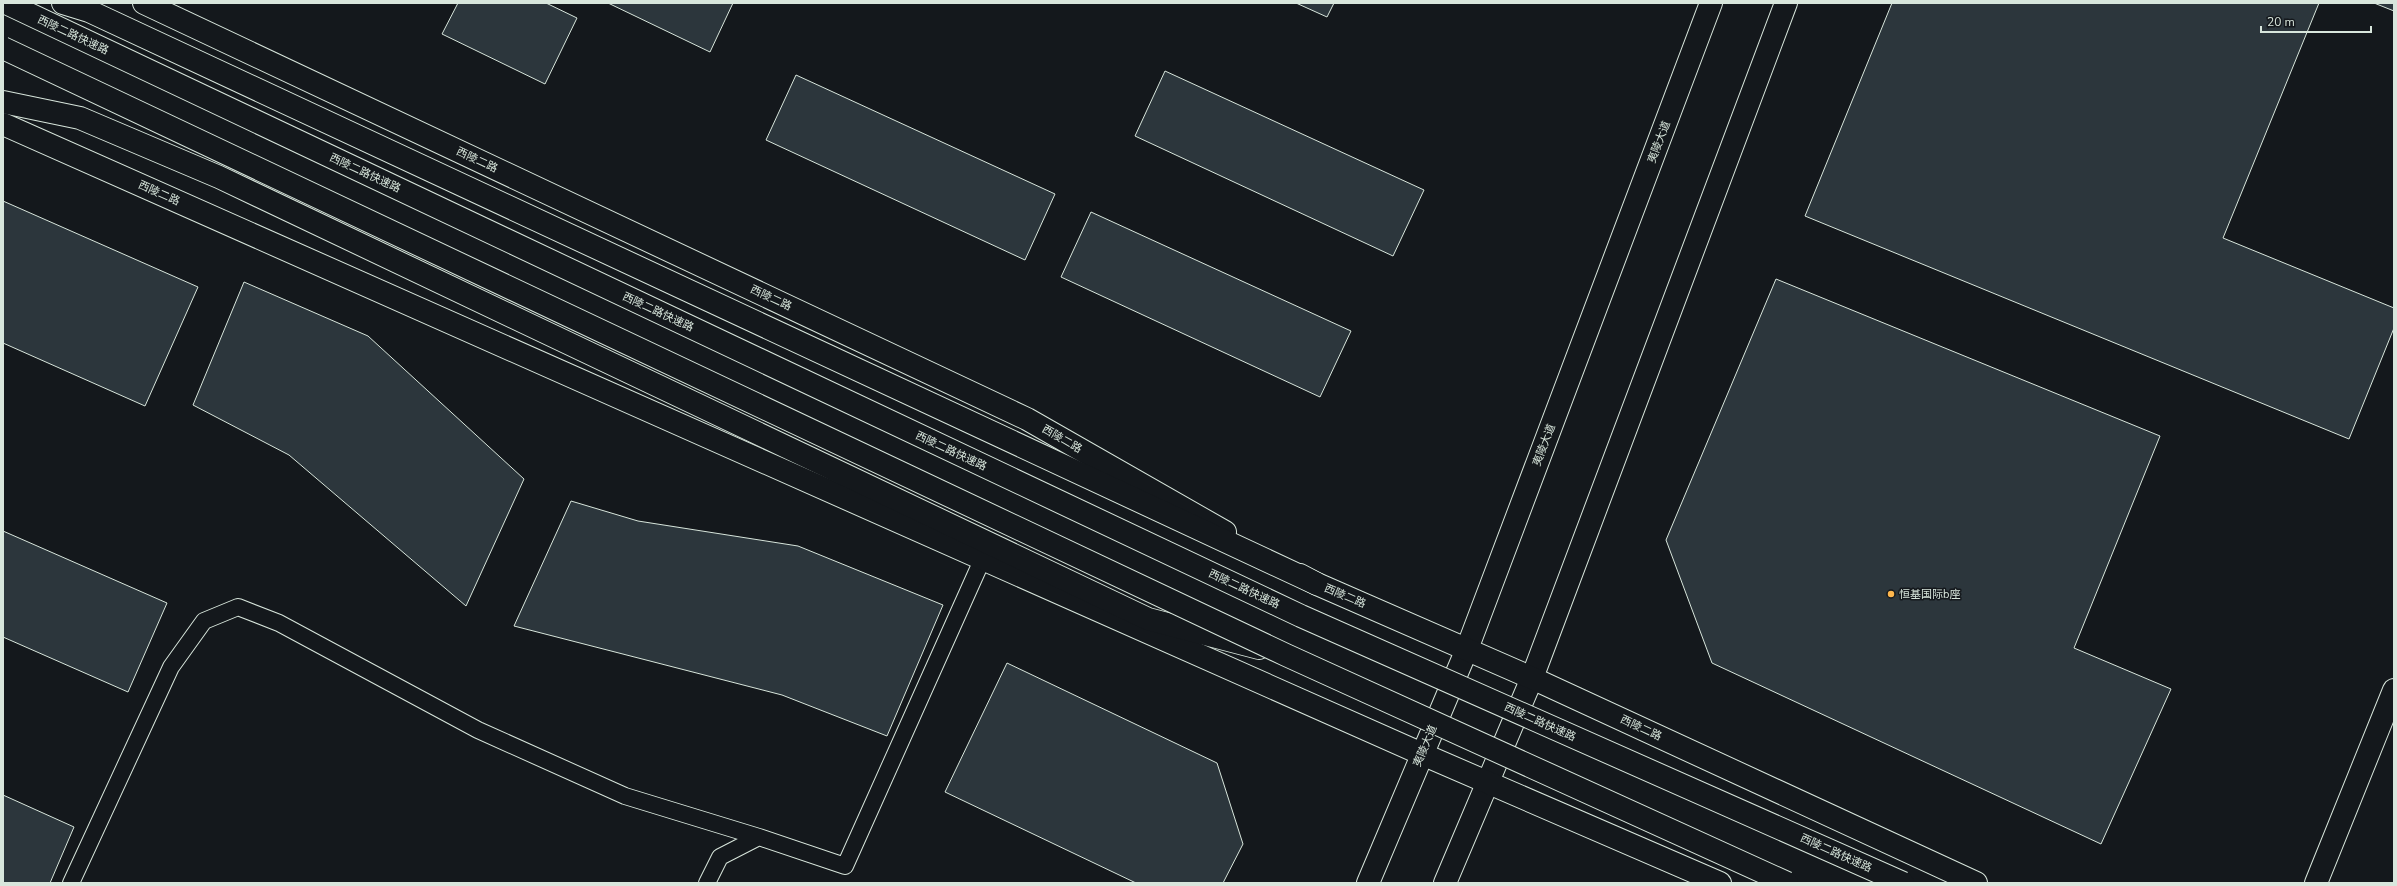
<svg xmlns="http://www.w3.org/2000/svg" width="2397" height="886" viewBox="0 0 2397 886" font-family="'Nunito Sans','Noto Sans SC',sans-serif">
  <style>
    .building { fill: #2c363c; stroke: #d8e6dc }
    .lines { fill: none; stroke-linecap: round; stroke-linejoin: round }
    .lane-casing { stroke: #d8e6dc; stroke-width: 18 }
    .street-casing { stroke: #d8e6dc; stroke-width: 24 }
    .secondary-casing { stroke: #d8e6dc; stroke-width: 24 }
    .primary-casing { stroke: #d8e6dc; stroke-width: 24 }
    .highway-casing { stroke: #d8e6dc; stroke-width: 24 }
    .lane { stroke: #14181c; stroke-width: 16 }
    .street { stroke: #14181c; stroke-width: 22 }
    .secondary { stroke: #14181c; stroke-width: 22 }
    .primary { stroke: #14181c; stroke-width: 22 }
    .highway { stroke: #14181c; stroke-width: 22 }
    .highway-bridge-casing { stroke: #d8e6dc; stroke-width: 24; stroke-linecap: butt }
    .highway-bridge { stroke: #14181c; stroke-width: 22 }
    .poi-dot { fill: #ffb74d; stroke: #14181c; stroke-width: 1.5 }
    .labels { text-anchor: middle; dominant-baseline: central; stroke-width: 3; stroke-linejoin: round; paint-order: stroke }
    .street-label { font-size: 11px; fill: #d8e6dc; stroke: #14181c }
    .poi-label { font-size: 11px; fill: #d8e6dc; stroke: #14181c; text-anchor: start }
  </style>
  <rect width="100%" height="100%" fill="#14181c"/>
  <path class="building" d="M458,3H546L577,18L545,84L442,34Z
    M608,3H733L710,52Z
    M1296,3H1334L1327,17Z
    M1892,3H2319L2223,238L2394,308V328L2349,439L1805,216Z
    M2374,3H2394V11Z
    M1165,71L1424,190L1393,256L1135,136Z
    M796,75L1055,194L1025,260L766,140Z
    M3,201L198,287L145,406L3,343Z
    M1091,212L1351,331L1320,397L1061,277Z
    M1776,279L2160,436L2074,648L2171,689L2101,844L1712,663L1666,540Z
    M244,282L368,336L524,479L466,606L289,455L193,405Z
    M571,501L638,521L798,546L943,605L887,736L782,695L514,626Z
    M3,531L167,603L128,692L3,637Z
    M1007,663L1217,763L1243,844L1223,883H1136L945,792Z
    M3,795L74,827L50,883H3Z"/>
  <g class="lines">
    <g class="lane-casing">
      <path id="lane" d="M71,883L171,667L204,621L238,607L279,623L478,730L625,796L759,837
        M707,883L720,857L759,837L845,866L983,558"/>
    </g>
    <g class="street-casing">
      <path id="street" d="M2316,883L2394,690"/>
    </g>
    <g class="secondary-casing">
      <path id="secondary" d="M1368,883L1467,649L1711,3
        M1445,883L1532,678L1786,3"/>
    </g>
    <g class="primary-casing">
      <path id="primary" d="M144,3L1027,419L1225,532
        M3,124L1422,754L1720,883
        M1300,575L1317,584L1532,678L1976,883"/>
    </g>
    <g class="highway-casing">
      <path id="highway" d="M63,3L89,11L1317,584
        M3,102L80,118L219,177L1148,619L1259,648"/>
    </g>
    <use href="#lane" class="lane"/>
    <use href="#street" class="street"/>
    <use href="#secondary" class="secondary"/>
    <use href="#primary" class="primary"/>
    <use href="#highway" class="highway"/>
    <g class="highway-bridge-casing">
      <path id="highway-bridge" d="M6,3L1301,616L1903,883
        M3,48L1286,655L1787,883"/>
    </g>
    <use href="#highway-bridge" class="highway-bridge"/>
  </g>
  <circle class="poi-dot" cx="1891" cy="594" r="4"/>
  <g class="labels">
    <g class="street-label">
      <text transform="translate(73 35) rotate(25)">西陵二路快速路</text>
      <text transform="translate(1659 142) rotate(-69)">夷陵大道</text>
      <text transform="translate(477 160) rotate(25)">西陵二路</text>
      <text transform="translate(365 173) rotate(25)">西陵二路快速路</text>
      <text transform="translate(159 193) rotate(24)">西陵二路</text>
      <text transform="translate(771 298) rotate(25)">西陵二路</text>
      <text transform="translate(658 312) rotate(25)">西陵二路快速路</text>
      <text transform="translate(1062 439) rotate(30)">西陵二路</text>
      <text transform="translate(1544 445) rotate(-69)">夷陵大道</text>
      <text transform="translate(951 451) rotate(25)">西陵二路快速路</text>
      <text transform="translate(1244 589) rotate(25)">西陵二路快速路</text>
      <text transform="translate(1345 596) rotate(23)">西陵二路</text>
      <text transform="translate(1540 722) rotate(24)">西陵二路快速路</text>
      <text transform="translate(1641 728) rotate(25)">西陵二路</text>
      <text transform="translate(1425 746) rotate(-67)">夷陵大道</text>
      <text transform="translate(1836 853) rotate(24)">西陵二路快速路</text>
    </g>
    <g class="poi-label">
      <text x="1899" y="594">恒基国际b座</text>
    </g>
  </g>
  <rect width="2397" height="886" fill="none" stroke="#d8e6dc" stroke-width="8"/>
  <path d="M2261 26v6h110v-6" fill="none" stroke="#d8e6dc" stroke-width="2"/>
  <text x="2267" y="26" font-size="12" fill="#d8e6dc" stroke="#14181c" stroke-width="3" paint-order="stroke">20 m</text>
</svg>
